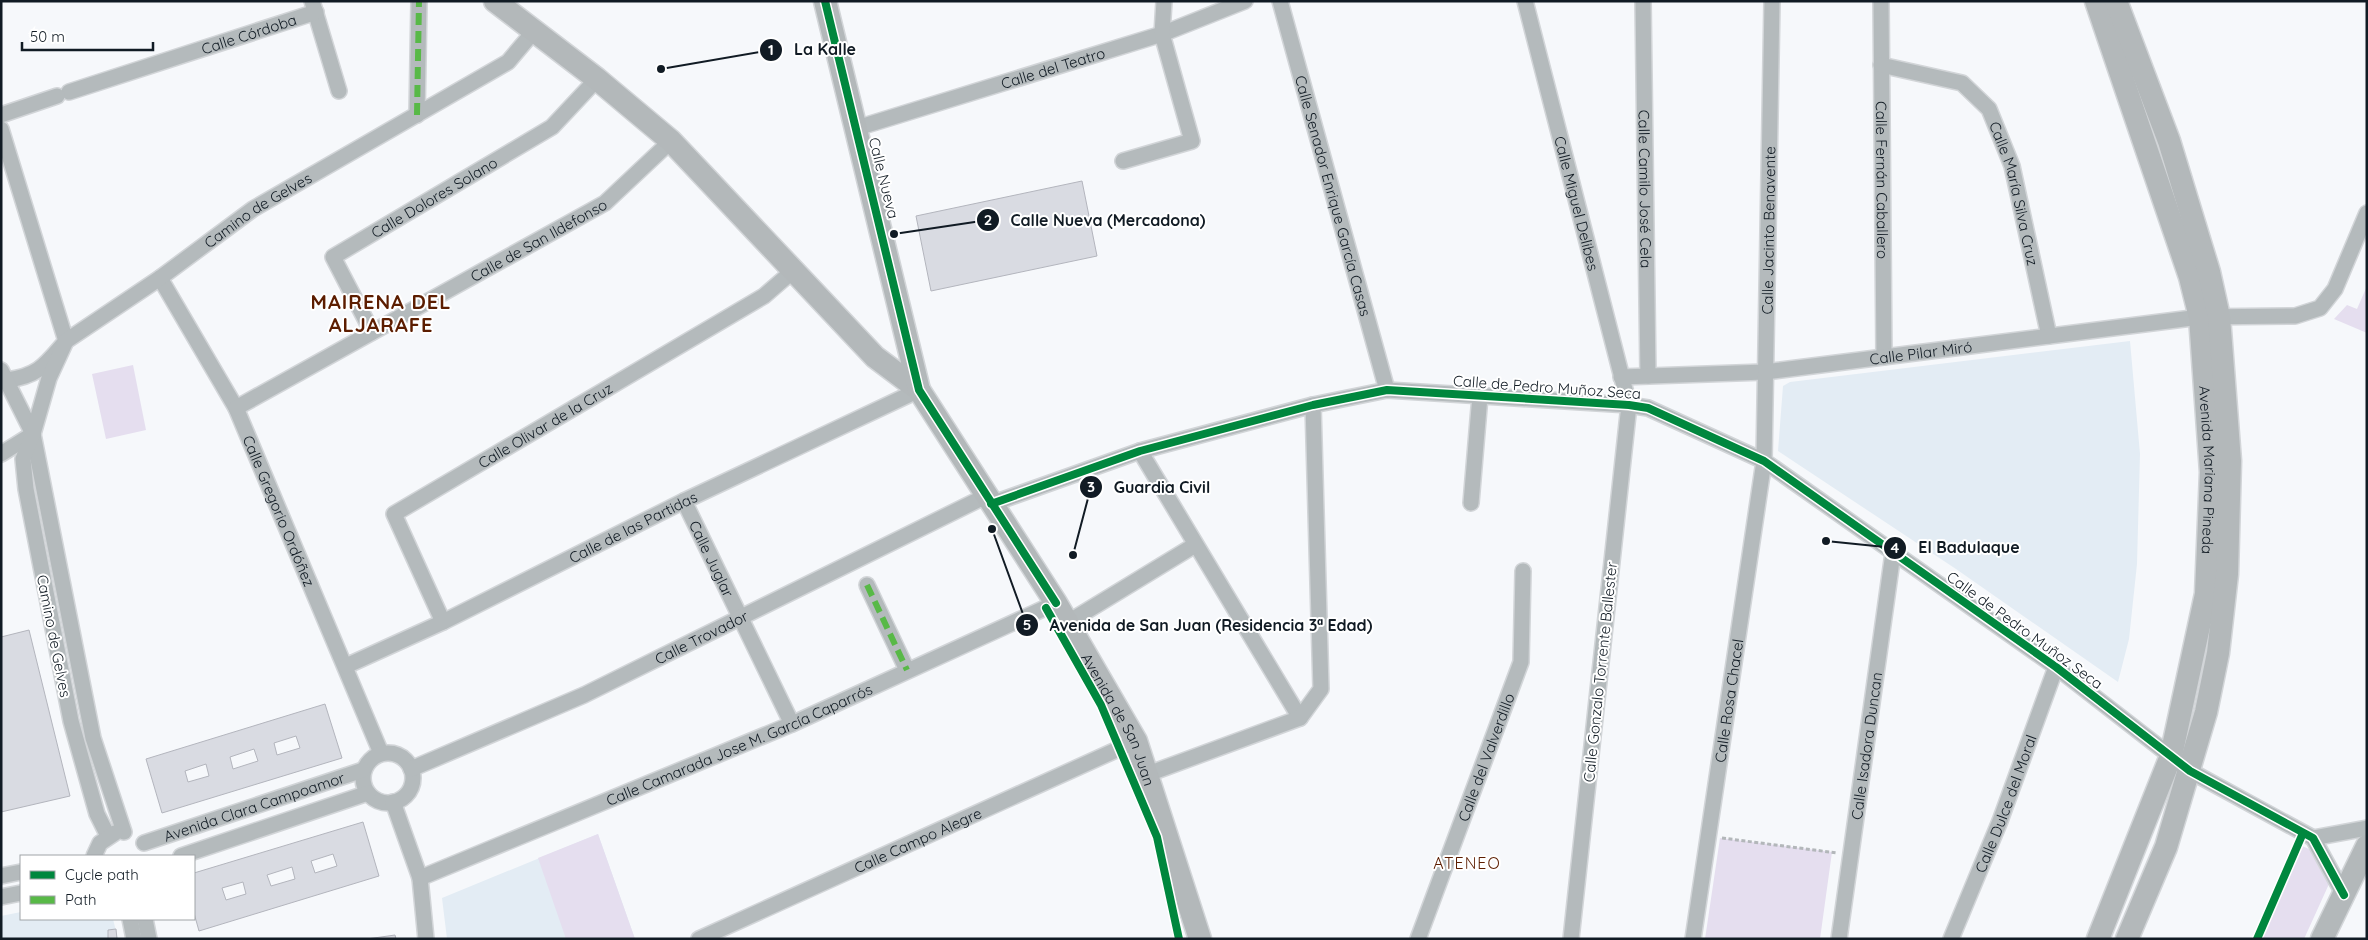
<svg xmlns="http://www.w3.org/2000/svg" width="2368" height="940" viewBox="0 0 2368 940" font-family="Quicksand,sans-serif">
  <style>
    .built { fill: #e3ecf4 }
    .green { fill: #e5deef }
    .building { fill: #d9dbe2; stroke: #b3b5bd; fill-rule: evenodd }
    .lines { fill: none; stroke-linecap: round; stroke-linejoin: round }
    .street-casing { stroke: #d2d5d8; stroke-width: 18 }
    .secondary-casing { stroke: #d2d5d8; stroke-width: 25 }
    .path { stroke: #b3b7ba; stroke-width: 3; stroke-dasharray: 4 2.5; stroke-linecap: butt }
    .street { stroke: #b4babc; stroke-width: 15 }
    .secondary { stroke: #b3b8ba; stroke-width: 22 }
    .quiet { stroke: #58b947; stroke-width: 6; stroke-dasharray: 12 6; stroke-linecap: butt }
    .cycleway-casing { stroke: #fff; stroke-width: 11 }
    .cycleway { stroke: #00873e; stroke-width: 8 }
    .labels { text-anchor: middle; dominant-baseline: central; stroke-width: 4; stroke-linejoin: round; paint-order: stroke }
    .street-label { font-size: 15px; fill: #111b24; stroke: #fff }
    .neighbourhood-label { font-size: 16px; letter-spacing: 1px; fill: #5c1d00; stroke: #fff }
    .district-label { font-size: 20px; font-weight: bold; letter-spacing: 1px; fill: #5c1d00; stroke: #fff }
    .leader { fill: none; stroke: #111b24; stroke-width: 2 }
    .callout-dot { fill: #111b24; stroke: #fff; stroke-width: 2 }
    .mark-label { font-size: 15px; text-anchor: middle; font-weight: bold; fill: #fff }
    .callout-label { font-size: 16px; text-anchor: middle; font-weight: bold; fill: #111b24; stroke: #fff; stroke-width: 4; stroke-linejoin: round; paint-order: stroke }
  </style>
  <rect width="100%" height="100%" fill="#f6f8fb"/>
  <path class="built" d="M2130,341L2140,454L2137,564L2129,639L2118,682L1956,569L1778,451L1783,386L1790,382Z
    M598,834L635,939H447L442,898Z
    M21,912V919H113L118,939H1V916Z"/>
  <path class="green" d="M2367,286V333L2334,319L2347,305L2357,309Z
    M133,365L146,430L106,439L92,374Z
    M598,834L635,939H566L538,858Z
    M1720,838L1832,852L1820,939H1705Z
    M2302,846L2316,852L2329,884L2304,939H2256Z"/>
  <path class="building" d="M1082,181L1097,256L931,291L916,216Z
    M29,630L70,796L1,812V637Z
    M325,704L342,758L162,813L146,759ZM296,736L300,748L277,755L274,743ZM254,749L258,761L233,769L230,757ZM206,764L209,776L188,782L185,771Z
    M363,822L379,876L199,931L194,913V873ZM333,854L337,866L315,873L311,861ZM292,867L295,879L271,886L267,875ZM243,882L246,894L226,900L222,888Z
    M116,929L117,939H108V930Z
    M395,935L396,939H367Z"/>
  <g class="lines">
    <g class="street-casing">
      <g id="street">
        <path d="M312,1L339,91"/>
        <path id="s1" d="M1280,1L1387,390"/>
        <path id="s2" d="M1525,1L1629,405L1571,939"/>
        <path id="s3" d="M1643,1L1648,376"/>
        <path id="s4" d="M1881,1L1884,357"/>
        <path id="s5" d="M1881,65L1962,83L1989,109L2012,166L2049,336"/>
        <path id="s6" d="M69,92L316,12"/>
        <path d="M1,115L57,96"/>
        <path d="M417,115L419,1"/>
        <path id="s7" d="M857,128L1162,34L1245,1"/>
        <path d="M1,129L66,341C46,364 39,376 7,380"/>
        <path d="M1123,161L1192,141L1162,34L1164,1"/>
        <path id="s8" d="M160,278L236,408L381,753"/>
        <path id="s9" d="M372,332L333,257L552,127L597,79"/>
        <path d="M1,370L33,434L93,738L124,832"/>
        <path id="s10" d="M1621,377L1765,372L2200,317L2295,316L2320,308L2335,289L2367,213"/>
        <path id="s11" d="M236,408L605,203L671,141"/>
        <path d="M1140,451L1300,718"/>
        <path d="M1,454L33,434"/>
        <path id="s12" d="M684,501L792,724"/>
        <path d="M1471,503L1480,396"/>
        <path d="M991,504L1140,451L1313,405L1387,390L1629,405L1648,408L1764,461L2056,667L2190,771L2313,838L2344,895"/>
        <path d="M867,585L907,670"/>
        <path id="s13" d="M443,622L394,514L764,296L794,270"/>
        <path d="M1067,623L1195,545"/>
        <path id="s14" d="M346,666L443,622L684,501L919,390"/>
        <circle cx="388" cy="778" r="25"/>
        <path id="s15" d="M411,769L584,695L986,496"/>
        <path d="M1148,774L1300,718L1321,689L1313,405"/>
        <path d="M393,802L420,878L426,939"/>
        <path id="s16" d="M108,836L97,814L71,721L26,489L23,459L33,434L49,378L66,341L160,278L253,209L508,62L535,30"/>
        <path d="M2313,838L2367,828"/>
        <path id="s17" d="M144,843L363,770"/>
        <path d="M94,856L100,843L115,833"/>
        <path d="M181,856L368,793"/>
        <path d="M1,876L21,872"/>
        <path id="s18" d="M420,878L792,724L1056,603"/>
        <path d="M1,897L21,893"/>
        <path d="M130,919L134,939"/>
        <path d="M145,919L149,939"/>
        <path id="s19" d="M699,939L1136,741"/>
        <path id="s20" d="M1418,939L1521,662L1523,571"/>
        <path id="s21" d="M1693,939L1764,461L1772,1"/>
        <path id="s22" d="M1839,939L1893,553"/>
        <path id="s23" d="M1951,939L2000,821L2056,667"/>
      </g>
    </g>
    <g class="secondary-casing">
      <g id="secondary">
        <path d="M495,1L597,79L671,141L875,357L919,390"/>
        <path id="s24" d="M825,1L919,390L1056,603L1136,741L1200,939"/>
        <path id="s25" d="M2096,1L2190,277L2200,317L2211,472L2206,594L2171,756L2098,939"/>
        <path d="M2116,1L2169,141L2209,272L2219,317L2230,461L2227,574L2218,653L2206,712L2166,847L2127,939"/>
        <path d="M2322,939L2367,846"/>
      </g>
    </g>
    <path class="path" d="M1722,838L1837,853"/>
    <use href="#street" class="street"/>
    <use href="#secondary" class="secondary"/>
    <path class="quiet" d="M417,115L419,1
      M867,585L907,670"/>
    <g class="cycleway-casing">
      <path id="cycleway" d="M825,1L919,390L1056,603
        M991,504L1140,451L1313,405L1387,390L1629,405L1648,408L1764,461L2056,667L2190,771L2313,838L2344,895
        M1046,608L1101,705L1157,837L1179,939
        M2257,939L2303,833"/>
    </g>
    <use href="#cycleway" class="cycleway"/>
  </g>
  <g class="labels">
    <g class="street-label">
      <text stroke="none"><textPath href="#s6" startOffset="189">Calle Córdoba</textPath></text>
      <text stroke="none"><textPath href="#s7" startOffset="205">Calle del Teatro</textPath></text>
      <text transform="translate(884 178) rotate(76)">Calle Nueva</text>
      <text stroke="none"><textPath href="#s4" startOffset="179">Calle Fernán Caballero</textPath></text>
      <text stroke="none"><textPath href="#s3" startOffset="188">Calle Camilo José Cela</textPath></text>
      <text stroke="none"><textPath href="#s5" startOffset="209">Calle María Silva Cruz</textPath></text>
      <text stroke="none"><textPath href="#s1" startOffset="202">Calle Senador Enrique García Casas</textPath></text>
      <text stroke="none"><textPath href="#s9" startOffset="202">Calle Dolores Solano</textPath></text>
      <text stroke="none"><textPath href="#s2" startOffset="209">Calle Miguel Delibes</textPath></text>
      <text stroke="none"><textPath href="#s16" startOffset="746">Camino de Gelves</textPath></text>
      <text stroke="none"><textPath href="#s21" startOffset="714">Calle Jacinto Benavente</textPath></text>
      <text stroke="none"><textPath href="#s11" startOffset="346">Calle de San Ildefonso</textPath></text>
      <text stroke="none"><textPath href="#s10" startOffset="301">Calle Pilar Miró</textPath></text>
      <text transform="translate(1547 387) rotate(4)">Calle de Pedro Muñoz Seca</text>
      <text stroke="none"><textPath href="#s13" startOffset="294">Calle Olivar de la Cruz</textPath></text>
      <text stroke="none"><textPath href="#s25" startOffset="486">Avenida Mariana Pineda</textPath></text>
      <text stroke="none"><textPath href="#s8" startOffset="262">Calle Gregorio Ordóñez</textPath></text>
      <text stroke="none"><textPath href="#s14" startOffset="319">Calle de las Partidas</textPath></text>
      <text stroke="none"><textPath href="#s12" startOffset="64">Calle Juglar</textPath></text>
      <text transform="translate(2025 630) rotate(36)">Calle de Pedro Muñoz Seca</text>
      <text transform="translate(54 636) rotate(79)">Camino de Gelves</text>
      <text stroke="none"><textPath href="#s15" startOffset="319">Calle Trovador</textPath></text>
      <text transform="translate(1600 672) rotate(-84)">Calle Gonzalo Torrente Ballester</text>
      <text stroke="none"><textPath href="#s21" startOffset="241">Calle Rosa Chacel</textPath></text>
      <text stroke="none"><textPath href="#s24" startOffset="786">Avenida de San Juan</textPath></text>
      <text stroke="none"><textPath href="#s18" startOffset="346">Calle Camarada Jose M. García Caparrós</textPath></text>
      <text stroke="none"><textPath href="#s22" startOffset="195">Calle Isadora Duncan</textPath></text>
      <text stroke="none"><textPath href="#s20" startOffset="194">Calle del Valverdillo</textPath></text>
      <text stroke="none"><textPath href="#s23" startOffset="146">Calle Dulce del Moral</textPath></text>
      <text stroke="none"><textPath href="#s17" startOffset="116">Avenida Clara Campoamor</textPath></text>
      <text stroke="none"><textPath href="#s19" startOffset="240">Calle Campo Alegre</textPath></text>
    </g>
    <g class="neighbourhood-label">
      <text x="1467" y="863">ATENEO</text>
    </g>
    <g class="district-label">
      <text x="381" y="301">MAIRENA DEL<tspan x="381" dy="23">ALJARAFE</tspan></text>
    </g>
  </g>
  <path class="leader" d="M661 69L771 50M894 234L988 220M1073 555L1091 487M1826 541L1895 548M992 529L1027 625"/>
  <g class="callout-dot">
    <circle cx="661" cy="69" r="5"/>
    <circle cx="894" cy="234" r="5"/>
    <circle cx="1073" cy="555" r="5"/>
    <circle cx="1826" cy="541" r="5"/>
    <circle cx="992" cy="529" r="5"/>
    <circle cx="771" cy="50" r="12"/>
    <circle cx="988" cy="220" r="12"/>
    <circle cx="1091" cy="487" r="12"/>
    <circle cx="1895" cy="548" r="12"/>
    <circle cx="1027" cy="625" r="12"/>
  </g>
  <g class="mark-label">
    <text x="771" y="55">1</text>
    <text x="988" y="225">2</text>
    <text x="1091" y="492">3</text>
    <text x="1895" y="553">4</text>
    <text x="1027" y="630">5</text>
  </g>
  <g class="callout-label">
    <text x="825" y="55">La Kalle</text>
    <text x="1108" y="226">Calle Nueva (Mercadona)</text>
    <text x="1162" y="493">Guardia Civil</text>
    <text x="1969" y="553">El Badulaque</text>
    <text x="1211" y="631">Avenida de San Juan (Residencia 3ª Edad)</text>
  </g>
  <rect width="2368" height="940" fill="none" stroke="#111b24" stroke-width="5"/>
  <rect x="20" y="855" width="175" height="65" fill="#ffffff" stroke="#a0a4a7"/>
  <rect x="30" y="871" width="25" height="8" fill="#00873e" stroke="#a0a4a7"/>
  <text x="65" y="880" font-size="15" fill="#111b24">Cycle path</text>
  <rect x="30" y="896" width="25" height="8" fill="#58b947" stroke="#a0a4a7"/>
  <text x="65" y="905" font-size="15" fill="#111b24">Path</text>
  <path d="M22 42v8h131v-8" fill="none" stroke="#111b24" stroke-width="2.5"/>
  <text x="30" y="42" font-size="15" fill="#111b24" stroke="#ffffff" stroke-width="4" paint-order="stroke">50 m</text>
</svg>
